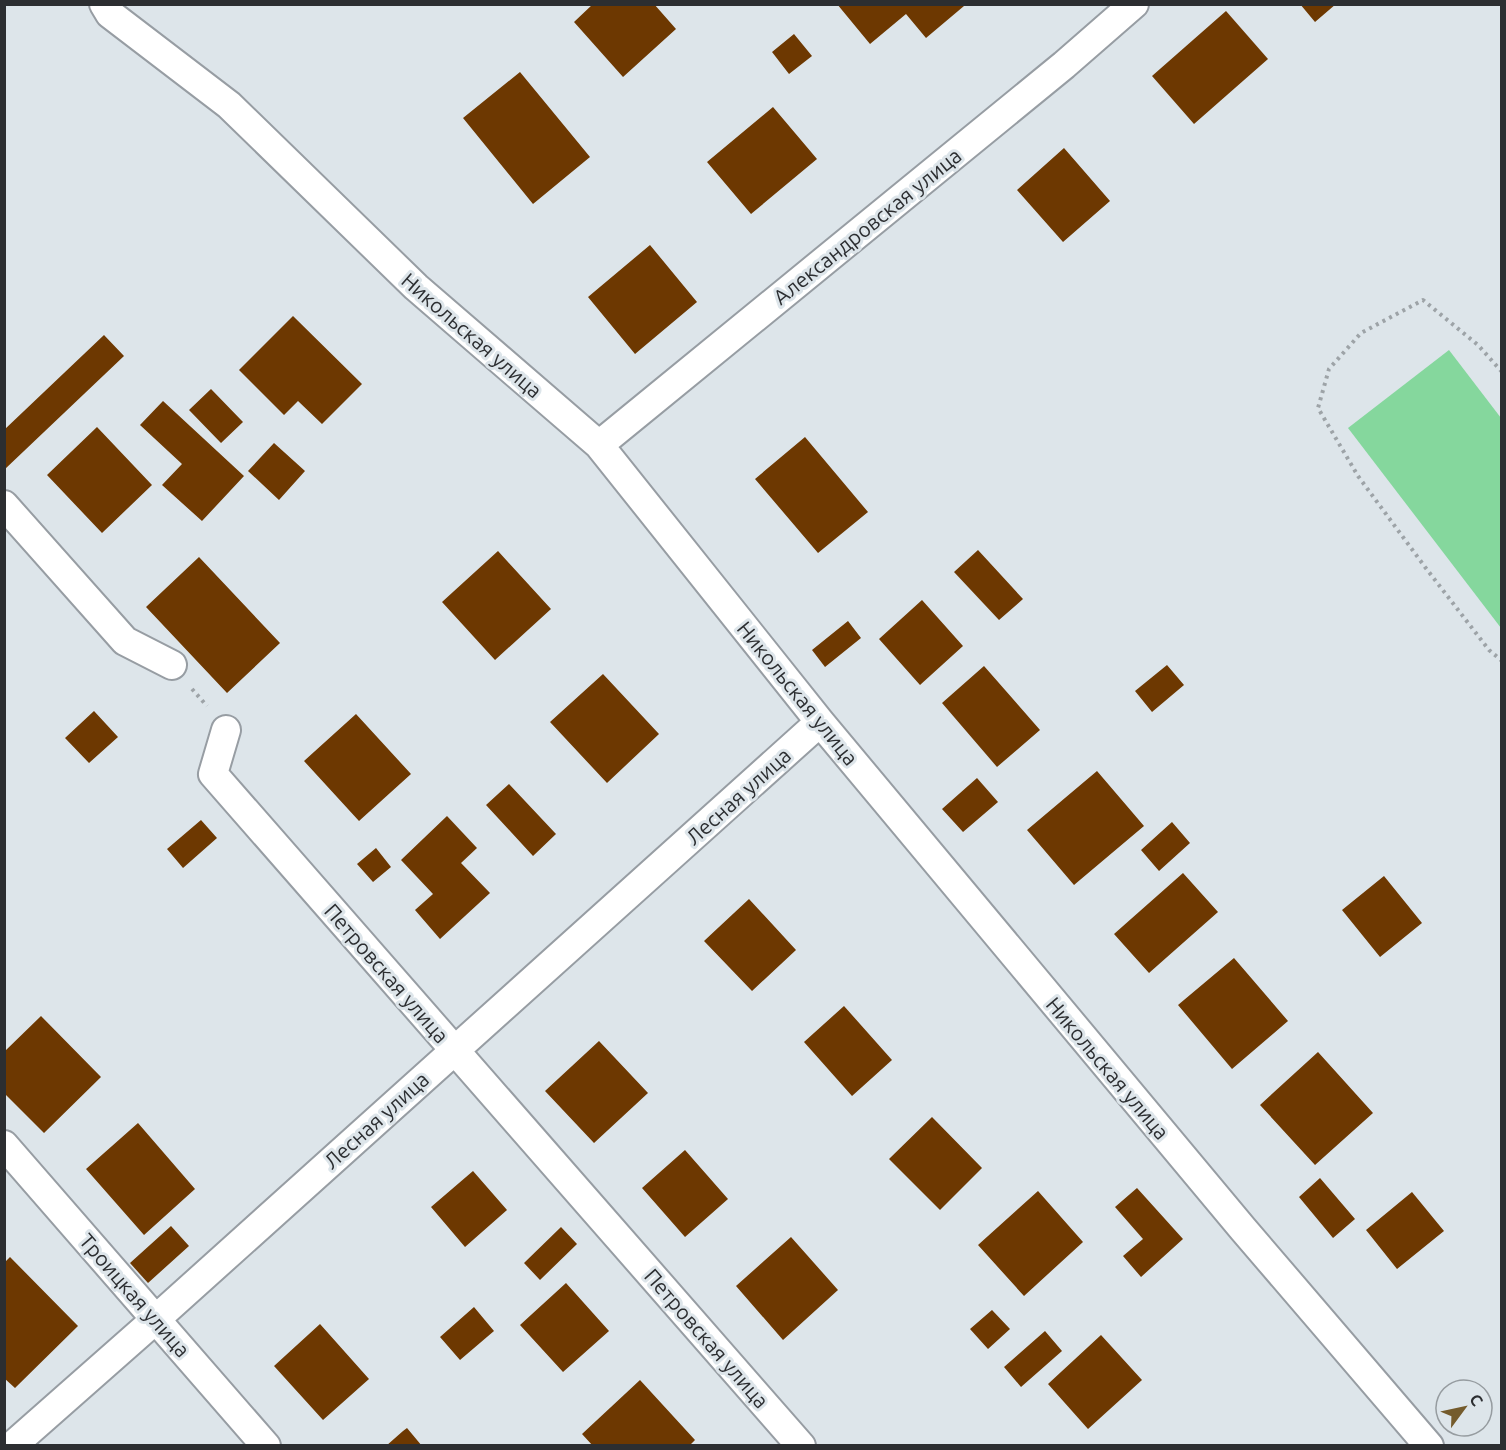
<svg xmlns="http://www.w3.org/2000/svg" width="1506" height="1450" viewBox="0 0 1506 1450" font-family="Ubuntu,sans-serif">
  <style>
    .green { fill: #85d79d }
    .building { fill: #6d3801 }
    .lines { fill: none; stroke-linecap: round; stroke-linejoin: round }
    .street-casing { stroke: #979da3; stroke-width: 32 }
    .path { stroke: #9da3a7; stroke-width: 4; stroke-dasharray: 3 4.5; stroke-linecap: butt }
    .street { stroke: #fff; stroke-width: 28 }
    .labels { text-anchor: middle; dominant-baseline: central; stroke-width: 6; stroke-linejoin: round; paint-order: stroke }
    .street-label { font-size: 21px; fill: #2c2e31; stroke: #dde5ea }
  </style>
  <rect width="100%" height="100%" fill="#dde5ea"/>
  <path class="green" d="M1449,350L1501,418V628L1348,428Z"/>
  <path class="building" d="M593,4H654L676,29L623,77L574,22Z
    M837,4H962L964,6L926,38L906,14L870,44Z
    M1300,4H1336L1315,22Z
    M1226,11L1268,59L1194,124L1152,76Z
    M794,34L812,56L789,74L772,52Z
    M520,72L590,157L533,204L463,118Z
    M773,107L817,159L751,214L707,162Z
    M1064,148L1110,201L1063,242L1017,190Z
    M650,245L697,302L635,354L588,297Z
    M293,316L362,384L322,424L298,401L284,415L239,370Z
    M104,335L124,356L4,470V430Z
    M211,389L243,422L221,443L189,410Z
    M163,401L244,476L202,521L162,485L182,464L140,425Z
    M97,427L152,485L102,533L47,475Z
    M805,437L868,512L818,553L755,479Z
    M274,443L305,471L279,500L248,471Z
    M978,550L1023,599L999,620L954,572Z
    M498,551L551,609L495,660L442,602Z
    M199,557L280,643L227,693L146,607Z
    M922,600L963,646L920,685L879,639Z
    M848,621L861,638L825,667L812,650Z
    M1167,665L1184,685L1152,712L1135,691Z
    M984,666L1040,730L997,767L942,703Z
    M603,674L659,734L607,783L550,722Z
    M94,711L118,737L89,763L65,738Z
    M356,714L411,774L359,821L304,761Z
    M1097,771L1144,826L1074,885L1027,830Z
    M977,778L998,802L963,832L942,809Z
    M509,784L556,834L533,856L486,805Z
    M447,816L477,848L461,863L490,893L440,939L415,910L433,894L401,860Z
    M201,820L217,838L183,868L167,849Z
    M1172,822L1190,843L1159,871L1141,850Z
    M376,848L391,867L373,882L357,864Z
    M1183,873L1218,912L1149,973L1114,934Z
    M1384,876L1422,923L1380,957L1342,910Z
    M749,899L796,950L752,991L704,941Z
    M1234,958L1288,1021L1232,1069L1178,1005Z
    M844,1006L892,1060L852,1096L804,1042Z
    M41,1016L101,1077L44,1133L4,1093V1052Z
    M599,1041L648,1093L594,1143L545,1091Z
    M1318,1052L1373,1113L1315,1165L1260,1105Z
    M932,1117L982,1168L940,1210L889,1159Z
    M138,1123L195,1189L144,1235L86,1169Z
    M685,1150L728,1199L685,1237L642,1188Z
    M473,1171L507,1210L465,1247L431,1207Z
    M1320,1178L1355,1219L1333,1238L1299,1197Z
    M1137,1188L1183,1239L1141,1277L1123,1256L1143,1239L1115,1207Z
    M1038,1191L1083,1242L1024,1296L978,1245Z
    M1412,1192L1444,1231L1397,1269L1366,1230Z
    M171,1226L189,1246L148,1283L130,1263Z
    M561,1227L577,1244L540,1280L524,1263Z
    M791,1237L838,1290L783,1340L736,1286Z
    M10,1257L78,1326L15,1388L4,1378V1263Z
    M566,1283L609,1331L563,1372L520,1325Z
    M474,1307L494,1331L460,1360L440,1337Z
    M992,1310L1010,1329L988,1349L970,1329Z
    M320,1324L369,1379L323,1420L274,1366Z
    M1045,1331L1062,1351L1021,1387L1004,1367Z
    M1101,1335L1142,1380L1088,1429L1048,1384Z
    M640,1380L695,1440L689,1446H593L582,1434Z
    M407,1428L422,1446H386L403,1431Z"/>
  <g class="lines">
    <g class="street-casing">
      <path id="street" d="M104,4L110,14L229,105L416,287L599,445L820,722L1243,1229L1429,1446
        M599,445L1064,65L1134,4
        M4,505L125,641L172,665
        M226,730L213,774L801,1446
        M4,1145L266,1446
        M12,1446L156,1319L820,722"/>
    </g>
    <path class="path" d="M1502,372L1478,345L1423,300L1361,333L1329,369L1318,408L1358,476L1425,567L1489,650L1502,661
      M192,689L207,706"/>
    <use href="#street" class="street"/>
  </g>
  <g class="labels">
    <g class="street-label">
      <text transform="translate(867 226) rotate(-39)">Александровская улица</text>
      <text transform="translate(472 335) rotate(41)">Никольская улица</text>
      <text transform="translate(798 693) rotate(51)">Никольская улица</text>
      <text transform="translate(738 796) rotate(-42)">Лесная улица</text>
      <text transform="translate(387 973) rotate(49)">Петровская улица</text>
      <text transform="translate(1108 1068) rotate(50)">Никольская улица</text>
      <text transform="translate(376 1120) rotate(-42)">Лесная улица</text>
      <text transform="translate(135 1295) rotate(49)">Троицкая улица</text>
      <text transform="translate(707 1338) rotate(49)">Петровская улица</text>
    </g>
  </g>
  <rect width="1506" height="1450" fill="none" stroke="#2c2e31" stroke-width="12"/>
  <g transform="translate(1464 1408) rotate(57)"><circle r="28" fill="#dde5ea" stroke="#969ca0" stroke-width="1.5"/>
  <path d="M0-4.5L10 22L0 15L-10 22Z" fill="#745b2c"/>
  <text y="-9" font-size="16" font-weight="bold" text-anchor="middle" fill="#2c2e31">С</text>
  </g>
</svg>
